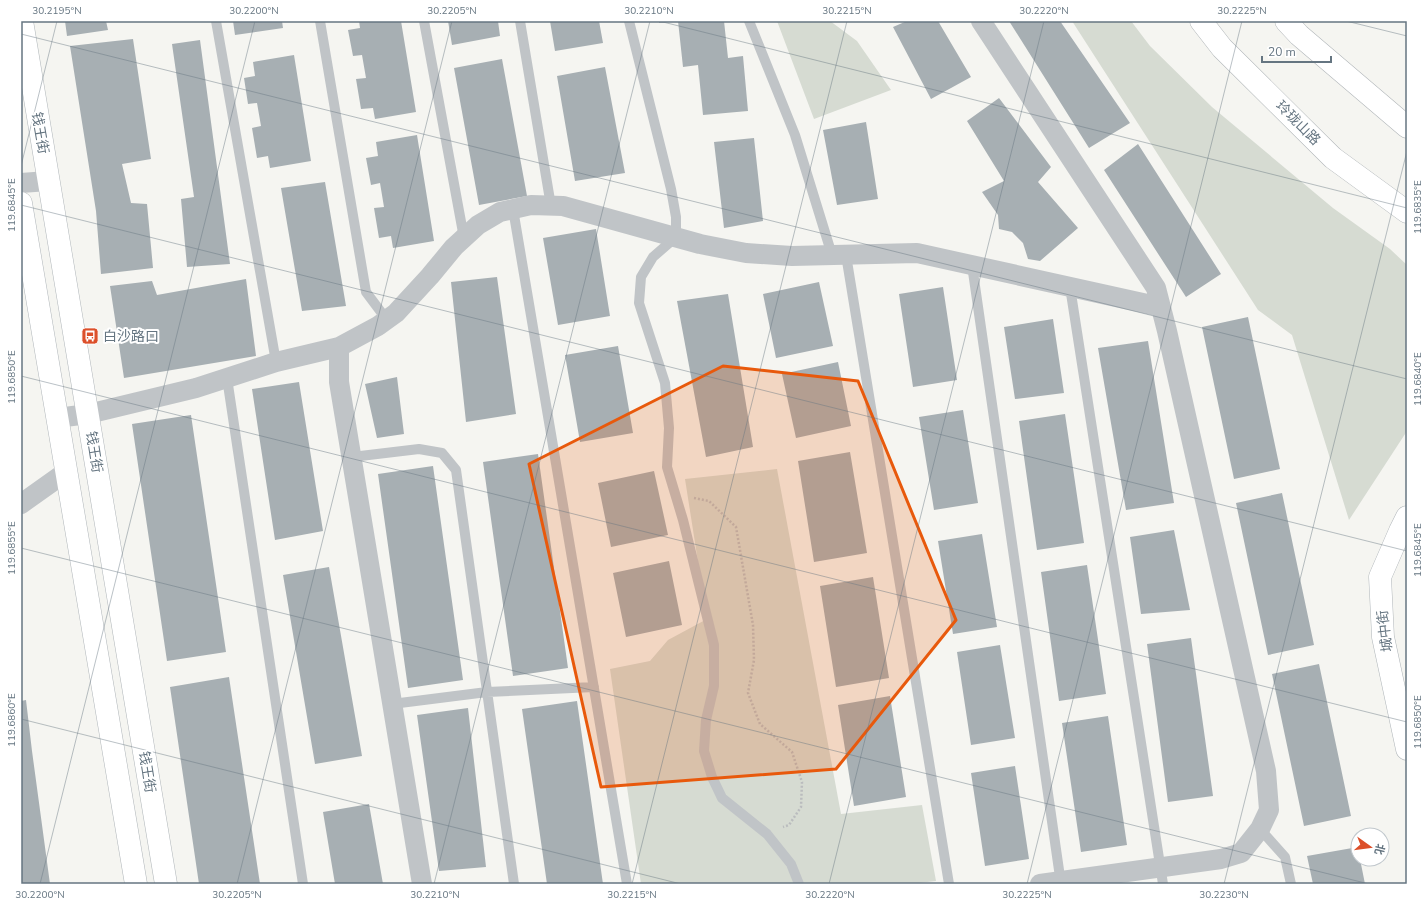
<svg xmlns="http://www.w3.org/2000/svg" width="1428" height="905" viewBox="0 0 1428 905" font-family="'Nunito Sans','Noto Sans SC',sans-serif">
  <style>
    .green { fill: #d6dbd2 }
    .building { fill: #a7afb3 }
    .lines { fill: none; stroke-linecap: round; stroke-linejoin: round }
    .secondary-casing { stroke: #b0b6ba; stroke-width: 23 }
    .primary-casing { stroke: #b1b6b9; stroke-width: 23 }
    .path { stroke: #babcbe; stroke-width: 2.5; stroke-dasharray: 2 2; stroke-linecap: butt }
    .lane { stroke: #c0c4c7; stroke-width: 10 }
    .street { stroke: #c0c4c7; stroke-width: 20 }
    .secondary { stroke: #fff; stroke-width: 22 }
    .primary { stroke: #fff; stroke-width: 22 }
    .marked { fill: #e8590c; fill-opacity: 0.2; stroke: #e8590c; stroke-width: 3; stroke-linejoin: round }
    .ticks { fill: none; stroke: #657581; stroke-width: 1; stroke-opacity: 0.45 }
    .labels { text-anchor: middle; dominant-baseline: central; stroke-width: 4; stroke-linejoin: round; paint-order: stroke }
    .street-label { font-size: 14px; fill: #657581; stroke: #fff }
    .poi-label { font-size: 14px; fill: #657581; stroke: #fff; text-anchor: start }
    .neatline { fill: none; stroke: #657581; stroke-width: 1.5 }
    .ticks-label { font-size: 10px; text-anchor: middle; fill: #657581 }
  </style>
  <rect width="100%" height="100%" fill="#f5f5f1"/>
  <path class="green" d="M777,21H830L857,41L891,90L814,119Z
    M1072,21H1131L1150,46L1212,107L1333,208L1390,249L1407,265V431L1349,520L1292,335L1258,310Z
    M777,469L841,814L922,805L936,881L910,884H641L610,669L650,661L668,640L707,619L685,479Z"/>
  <path class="building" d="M65,21H106L108,30L67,36Z
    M233,21H282L283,28L235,35Z
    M359,21H401L416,112L375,119L373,108L361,109L356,79L366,78L362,55L353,56L348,30L360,28Z
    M448,21H498L500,36L452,45Z
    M550,21H599L603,43L555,51Z
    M659,21H669V22L659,23Z
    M678,21H724L728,58L743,56L748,111L703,115L698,65L683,67Z
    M907,21H938L971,77L931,99L893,27Z
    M1009,21H1060L1130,123L1089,148Z
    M133,39L151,159L122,164L131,203L147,204L153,268L101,274L96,211L70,46Z
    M200,40L230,264L187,267L181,199L194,197L172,44Z
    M294,55L311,161L270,168L268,156L257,158L252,128L261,126L257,103L248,104L244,78L255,76L253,62Z
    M502,59L527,196L479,205L454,68Z
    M605,67L625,173L575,181L557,76Z
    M999,98L1051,167L1038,182L1078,228L1040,261L1028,259L1023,243L1012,232L999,229L998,215L982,192L1004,181L967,121Z
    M866,122L878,199L837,205L823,130Z
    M417,135L434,241L393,248L391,236L379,238L374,208L384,207L380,183L371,185L366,158L378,156L376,142Z
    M754,138L763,221L724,228L714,142Z
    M1138,144L1221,274L1186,297L1104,170Z
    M325,182L346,306L302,311L281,188Z
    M596,229L610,316L558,325L543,238Z
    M497,277L516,414L466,422L451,282Z
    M246,279L256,356L124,378L110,286L152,281L157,295Z
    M819,282L833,346L776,358L763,294Z
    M943,287L957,380L913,387L899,294Z
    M728,294L753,447L706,457L677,301Z
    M1248,317L1280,469L1234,479L1202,327Z
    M1053,319L1064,393L1015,399L1004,327Z
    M1148,341L1174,503L1126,510L1098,348Z
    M618,346L633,433L580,442L565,355Z
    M838,362L851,426L796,438L782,374Z
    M397,377L404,434L377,438L365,384Z
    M299,382L323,531L275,540L252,389Z
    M963,410L978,503L934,510L919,417Z
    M1065,414L1084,543L1037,550L1019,421Z
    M191,415L226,652L167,661L132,424Z
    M850,452L867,553L814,562L798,461Z
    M538,454L568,668L513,676L483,462Z
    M433,466L463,680L408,688L378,474Z
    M654,471L668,535L611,547L598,483Z
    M1282,493L1314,645L1268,655L1236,503Z
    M1174,530L1190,610L1141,614L1130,537Z
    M982,534L997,627L953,634L938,541Z
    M669,561L682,625L626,637L613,573Z
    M1087,565L1106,694L1059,701L1041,572Z
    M329,567L362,756L315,764L283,575Z
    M873,577L889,678L836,687L820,586Z
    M1191,638L1213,796L1168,802L1147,644Z
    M1000,645L1015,738L971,745L957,652Z
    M1319,664L1351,816L1304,826L1272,674Z
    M229,677L260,884H199L170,687Z
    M890,696L906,797L854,806L838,705Z
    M26,700L32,751L50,884H21V701Z
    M577,701L603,884H547L522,709Z
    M468,708L486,867L439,871L417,715Z
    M1108,716L1127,845L1081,852L1062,723Z
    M1015,766L1029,859L985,866L971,773Z
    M369,804L383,884H335L323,812Z
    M1358,847V859H1360L1365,884H1313L1307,856Z"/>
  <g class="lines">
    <g class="secondary-casing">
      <path id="secondary" d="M22,21L166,884
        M21,203L136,884
        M1407,517L1400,531L1380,577L1383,637L1407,749"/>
    </g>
    <g class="primary-casing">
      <path id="primary" d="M1201,21L1222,48L1333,158L1407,212
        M1286,21L1299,35L1407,127"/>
    </g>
    <path class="path" d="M694,498L709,501L736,527L753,625L754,660L748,693L760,724L792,752L802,782L801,807L789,825L783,827"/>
    <path class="lane" d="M216,21L276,362
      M320,21L366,292L387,320
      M424,21L464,238
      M520,21L551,206
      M629,21L671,189L676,217V237L653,257L641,277L639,303L665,383L669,428L667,467L683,520L714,645V686L706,720L704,751L712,777L722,798L767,834L791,864L799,884
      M749,21L795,135L832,255
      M513,209L627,884
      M846,255L949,884
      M972,265L1061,884
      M1070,287L1163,884
      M227,378L303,884
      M352,457L419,449L442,453L456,470L514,884
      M392,704L487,692L594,687
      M1260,829L1285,857L1291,884"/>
    <path class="street" d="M981,21L1156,288L1167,331L1266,771L1269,810L1260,829L1241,853L1221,859L1040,884
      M21,183L48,181
      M339,347V382L422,884
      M57,418L88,414L196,388L276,362L339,347L378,326L396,313L430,276L454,247L478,225L500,212L531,205L563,206L700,244L746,253L792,256L917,253L1161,307
      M21,504L66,472"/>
    <use href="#secondary" class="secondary"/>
    <use href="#primary" class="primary"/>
  </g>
  <path class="marked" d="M723,366L858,381L956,620L836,769L601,787L529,464Z"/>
  <path class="ticks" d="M659,21L1407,208M1346,21L1407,36M21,34L1407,379M21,166L57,21M21,205L1407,551M21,376L1407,722M21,548L1369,884M21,719L681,884M40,884L255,21M237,884L452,21M434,884L650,21M632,884L847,21M829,884L1044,21M1027,884L1242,21M1224,884L1407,151"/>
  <defs>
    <g id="bus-square" transform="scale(0.9)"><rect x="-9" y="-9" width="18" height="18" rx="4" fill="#dc4f2a" stroke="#fff"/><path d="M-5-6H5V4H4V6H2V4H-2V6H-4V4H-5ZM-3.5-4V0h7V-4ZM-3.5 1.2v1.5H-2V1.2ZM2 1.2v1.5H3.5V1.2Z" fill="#fff"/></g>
  </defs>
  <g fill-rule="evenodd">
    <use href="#bus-square" x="90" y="336"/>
  </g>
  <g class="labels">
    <g class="street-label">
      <text transform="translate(1298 123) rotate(45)">玲珑山路</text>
      <text transform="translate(40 133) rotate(80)">钱王街</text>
      <text transform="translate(94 452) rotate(81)">钱王街</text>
      <text transform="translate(1385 631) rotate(-97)">城中街</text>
      <text transform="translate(147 772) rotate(81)">钱王街</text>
    </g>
    <g class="poi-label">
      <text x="103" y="336">白沙路口</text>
    </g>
  </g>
  <rect width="1428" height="905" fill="none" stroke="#ffffff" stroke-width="44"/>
  <g transform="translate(1370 847) rotate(104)"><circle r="19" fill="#ffffff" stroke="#c1c8cd"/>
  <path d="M0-3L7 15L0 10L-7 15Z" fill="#dc4f2a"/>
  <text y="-6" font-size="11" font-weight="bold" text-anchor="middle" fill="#657581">北</text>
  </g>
  <path d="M1262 56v6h69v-6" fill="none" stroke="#657581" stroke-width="2"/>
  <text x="1268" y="56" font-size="12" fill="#657581" stroke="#ffffff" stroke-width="3" paint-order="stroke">20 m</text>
  <rect x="22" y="22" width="1384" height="861" class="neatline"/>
  <g class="ticks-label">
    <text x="57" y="14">30.2195°N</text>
    <text x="254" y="14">30.2200°N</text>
    <text x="452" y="14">30.2205°N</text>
    <text x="649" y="14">30.2210°N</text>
    <text x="847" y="14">30.2215°N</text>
    <text x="1044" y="14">30.2220°N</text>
    <text x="1242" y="14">30.2225°N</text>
    <text transform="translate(11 205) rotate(-90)" y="4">119.6845°E</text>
    <text transform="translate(1417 207) rotate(-90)" y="4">119.6835°E</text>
    <text transform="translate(11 377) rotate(-90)" y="4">119.6850°E</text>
    <text transform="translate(1417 379) rotate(-90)" y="4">119.6840°E</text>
    <text transform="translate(11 548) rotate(-90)" y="4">119.6855°E</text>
    <text transform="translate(1417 550) rotate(-90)" y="4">119.6845°E</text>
    <text transform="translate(11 720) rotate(-90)" y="4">119.6860°E</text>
    <text transform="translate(1417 722) rotate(-90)" y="4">119.6850°E</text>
    <text x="40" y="898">30.2200°N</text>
    <text x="237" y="898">30.2205°N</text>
    <text x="435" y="898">30.2210°N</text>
    <text x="632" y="898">30.2215°N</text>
    <text x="830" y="898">30.2220°N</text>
    <text x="1027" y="898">30.2225°N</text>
    <text x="1224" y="898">30.2230°N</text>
  </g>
</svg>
